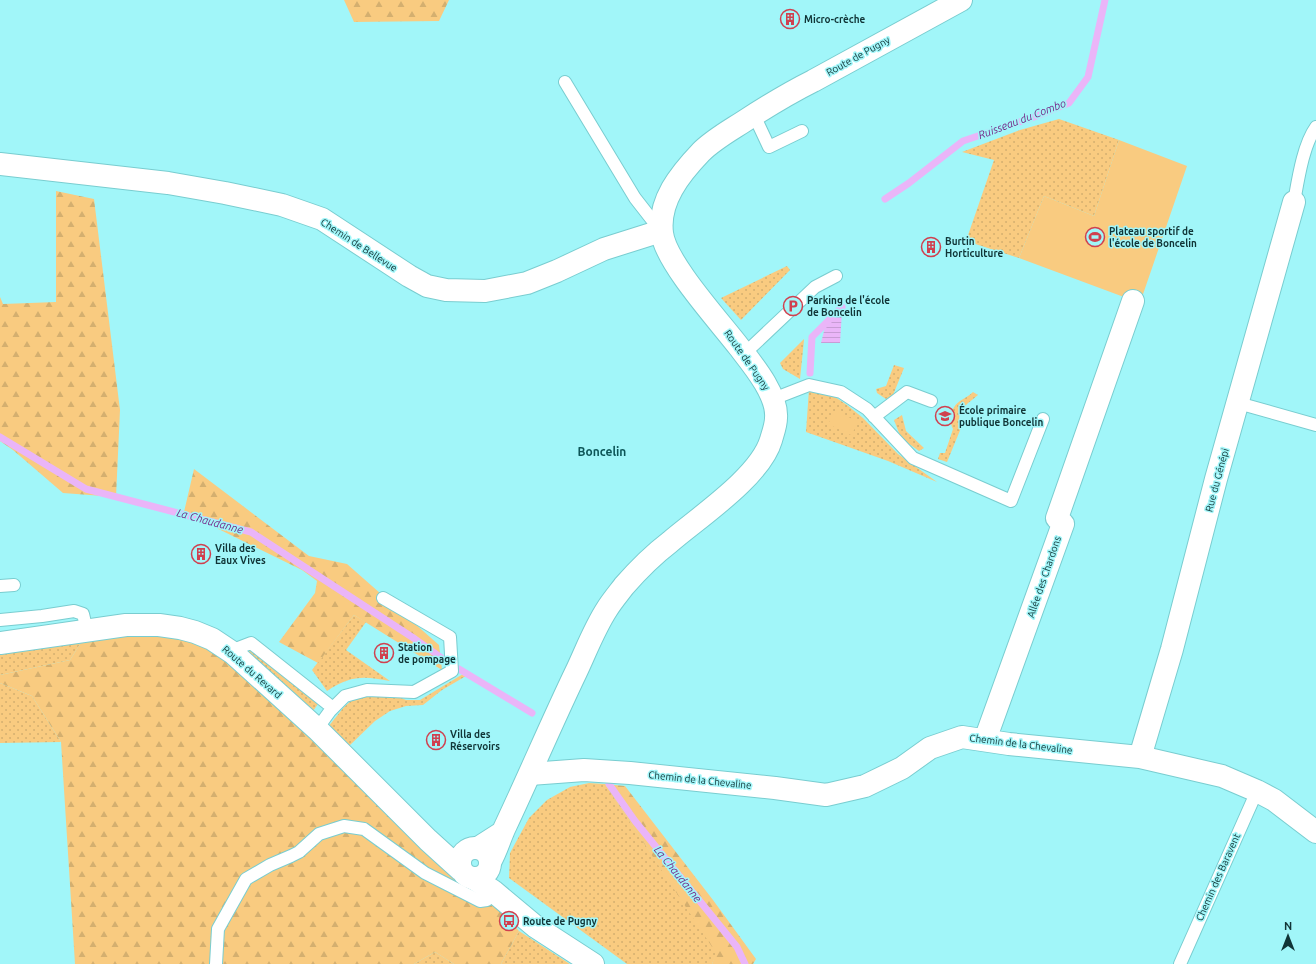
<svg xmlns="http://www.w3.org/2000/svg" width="1316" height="964" viewBox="0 0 1316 964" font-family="Ubuntu,sans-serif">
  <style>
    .grass { fill: url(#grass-dots) }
    .forest { fill: url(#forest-firs) }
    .green { fill: #f9cb80 }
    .water { fill: url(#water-rules) }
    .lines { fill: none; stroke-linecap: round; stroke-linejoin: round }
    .stream { stroke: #eab5f8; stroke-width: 7 }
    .service-casing { stroke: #79cdd0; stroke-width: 14 }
    .minor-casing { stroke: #79cdd0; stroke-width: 24 }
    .tertiary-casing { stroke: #79cdd0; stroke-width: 24 }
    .secondary-casing { stroke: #79cdd0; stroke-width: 24 }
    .service { stroke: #fff; stroke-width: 12 }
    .minor { stroke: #fff; stroke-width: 22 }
    .tertiary { stroke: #fff; stroke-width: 22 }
    .secondary { stroke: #fff; stroke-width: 22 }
    .labels { text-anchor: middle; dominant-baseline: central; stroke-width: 3; stroke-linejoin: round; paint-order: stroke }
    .poi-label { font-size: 10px; font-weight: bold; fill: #113537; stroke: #a1f6f9; text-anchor: start }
    .street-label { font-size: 10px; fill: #113537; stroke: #a1f6f9 }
    .water-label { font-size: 11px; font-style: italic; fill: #752888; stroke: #a1f6f9 }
    .quarter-label { font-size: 12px; font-weight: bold; fill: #0d5557; stroke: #a1f6f9 }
  </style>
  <defs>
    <pattern id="grass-dots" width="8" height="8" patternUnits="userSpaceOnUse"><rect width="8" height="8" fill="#f9cb80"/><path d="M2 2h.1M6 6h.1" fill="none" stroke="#d4af6f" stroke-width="1.8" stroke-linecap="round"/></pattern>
    <pattern id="forest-firs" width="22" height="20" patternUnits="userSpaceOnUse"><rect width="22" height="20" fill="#f9cb80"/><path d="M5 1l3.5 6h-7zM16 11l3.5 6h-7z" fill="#d4af6f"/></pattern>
    <pattern id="water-rules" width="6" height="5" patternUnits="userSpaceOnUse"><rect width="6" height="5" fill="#eab5f8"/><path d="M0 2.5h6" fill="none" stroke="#c89cd5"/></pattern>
  </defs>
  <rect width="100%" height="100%" fill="#a1f6f9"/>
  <path class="grass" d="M1059,119L1119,140L1094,216L1044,196L1019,258L966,241L994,160L962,152L1020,130Z
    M787,266L790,270L741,320L721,298Z
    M804,339V340L800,379L783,369L780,363Z
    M894,365L904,368L893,395L886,399L877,393L876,389L886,386Z
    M809,389L832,395L847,405L863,418L898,454L937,482L888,461L806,432Z
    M973,392L978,395C967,404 954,412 961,428L947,462L938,459L940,453H945L953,429C948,420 951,407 960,401C964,398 969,396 973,392Z
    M902,415L906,431L924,448L919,451L901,438L894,420Z
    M354,615L366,622L346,650L390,681C364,676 351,675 327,691L312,670Z
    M82,641L70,660L0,675V654Z
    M251,643L296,678L318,704L313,711L242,651Z
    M463,674L466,676L442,690L423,705L406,706L390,711L375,721L348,747L328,727L344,707L351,701L357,698L372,695L396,696L406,700H420Z
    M0,683L32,696L61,742L0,743Z
    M589,783L605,784L717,953L712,964H627L509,878L510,853L529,818L547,800L570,787Z
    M519,931L570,964H501Z
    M435,952L454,964H414Z"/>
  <path class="forest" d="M344,0H449L439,21L354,22Z
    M56,191L94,199L120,410L116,497L63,493L13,450L0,441V297L3,304L56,302Z
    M194,469L309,556L347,564L439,645L442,670L354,615L318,663L279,642L315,593L317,581L302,570L184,512Z
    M170,629L225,652L484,894L519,931L501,964H454L435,952L414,964H75L61,742L32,696L0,683V675L70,660L82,641Z
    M605,784L625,786L713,900L756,959L753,964H712L716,953Z"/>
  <path class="green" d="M1119,140L1187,166L1140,303L1019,258L1044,196L1094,216Z
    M835,411L859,422L851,435L828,424Z"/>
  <path class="water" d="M837,311H842L840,343H821L826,323Z"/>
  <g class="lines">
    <path class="stream" d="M885,199L909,183L963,141L1034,117L1069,103L1088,77L1105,0
      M810,373L812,337L842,307
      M0,437L86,489L251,532L415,639L446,661
      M459,669L532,713
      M609,784L635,821L737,947L745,964"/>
    <g class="service-casing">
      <path id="service" d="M565,82L635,198L660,230
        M754,115L769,147L802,131
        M1294,202C1298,180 1303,145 1316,127
        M744,354L815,287L836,276
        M773,399L809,385L841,392L867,409L913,458L1011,501L1043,419
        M1238,403L1316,425
        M874,417L907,392L931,401
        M0,586L14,585
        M0,620L42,616L74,611L83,614L87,631
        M233,653L238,648L251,643L333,708
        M317,729L330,711L345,696L367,690L414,692L452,671L450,637L383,598
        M216,964L218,929L246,879L270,865L291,856L299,852L319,834L344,826L364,829L425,873L480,901L487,900L493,891
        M1180,964L1257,791"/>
    </g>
    <g class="minor-casing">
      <path id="minor" d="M0,164L168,183L225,193L282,205L322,219L409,276L427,286L446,290L485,291L527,283L557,271L604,249L661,231
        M985,740L1063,524L1057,518L1133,301
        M1140,757L1172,649L1216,479L1294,202
        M530,774L584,770L630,773L775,788L826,795L865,786L902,768L930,748L962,737L1009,744L1140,757L1222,776L1257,791L1274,800L1316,832"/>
    </g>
    <g class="tertiary-casing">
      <path id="tertiary" d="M478,848L503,832
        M490,862C497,850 500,837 506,825C530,774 552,722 576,672C586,651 594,629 607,609C612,601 618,594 624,586C638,570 653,555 670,542C699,517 760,477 771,440C773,433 776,425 776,418C778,395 753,365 739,347C720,322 665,262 662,233C658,201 680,174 701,152C713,140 729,131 743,122C766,107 789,93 813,81C863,54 912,27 961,0
        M473,878L493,891L536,927L593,964"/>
    </g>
    <g class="secondary-casing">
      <path id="secondary" d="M0,643L126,625H159L180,628L195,632L212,639L233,653L317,729L428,840L461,870
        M460 863a15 15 0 1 1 30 0a15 15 0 1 1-30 0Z"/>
    </g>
    <use href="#service" class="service"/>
    <use href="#minor" class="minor"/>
    <use href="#tertiary" class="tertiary"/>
    <use href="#secondary" class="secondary"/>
  </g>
  <defs>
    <g id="building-ring" transform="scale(1)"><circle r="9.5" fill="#a1f6f9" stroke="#d0404f" stroke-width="1.5"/><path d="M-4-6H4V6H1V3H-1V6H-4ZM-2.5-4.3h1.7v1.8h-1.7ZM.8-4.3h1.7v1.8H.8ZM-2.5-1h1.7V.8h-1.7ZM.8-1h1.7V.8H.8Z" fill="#d0404f"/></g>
    <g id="stadium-ring" transform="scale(1)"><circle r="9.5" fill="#a1f6f9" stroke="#d0404f" stroke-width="1.5"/><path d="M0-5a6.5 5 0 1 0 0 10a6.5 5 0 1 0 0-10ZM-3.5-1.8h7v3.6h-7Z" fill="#d0404f"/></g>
    <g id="parking-ring" transform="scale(1)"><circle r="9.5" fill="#a1f6f9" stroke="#d0404f" stroke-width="1.5"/><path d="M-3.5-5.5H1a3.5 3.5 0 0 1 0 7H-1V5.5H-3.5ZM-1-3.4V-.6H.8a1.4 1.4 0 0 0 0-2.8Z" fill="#d0404f"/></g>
    <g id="school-ring" transform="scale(1)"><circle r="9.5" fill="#a1f6f9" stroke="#d0404f" stroke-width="1.5"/><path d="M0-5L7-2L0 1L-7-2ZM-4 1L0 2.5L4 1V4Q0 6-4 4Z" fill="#d0404f"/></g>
    <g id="bus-ring" transform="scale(1)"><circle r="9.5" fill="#a1f6f9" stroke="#d0404f" stroke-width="1.5"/><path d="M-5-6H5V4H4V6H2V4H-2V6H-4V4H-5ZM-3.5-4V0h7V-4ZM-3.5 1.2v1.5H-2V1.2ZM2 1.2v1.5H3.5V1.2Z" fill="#d0404f"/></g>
  </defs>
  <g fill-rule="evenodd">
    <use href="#building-ring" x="790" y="19"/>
    <use href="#stadium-ring" x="1095" y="237"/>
    <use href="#building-ring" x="931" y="247"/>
    <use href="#parking-ring" x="793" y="306"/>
    <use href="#school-ring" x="945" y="416"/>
    <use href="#building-ring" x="201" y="554"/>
    <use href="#building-ring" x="384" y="653"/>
    <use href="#building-ring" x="436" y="740"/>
    <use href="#bus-ring" x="509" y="921"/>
  </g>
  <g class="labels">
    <g class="poi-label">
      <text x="804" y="19">Micro-crèche</text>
      <text x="1109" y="231">Plateau sportif de<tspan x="1109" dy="12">l'école de Boncelin</tspan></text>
      <text x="945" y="241">Burtin<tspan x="945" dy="12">Horticulture</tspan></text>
      <text x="807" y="300">Parking de l'école<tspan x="807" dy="12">de Boncelin</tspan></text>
      <text x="959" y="410">École primaire<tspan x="959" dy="12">publique Boncelin</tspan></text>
      <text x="215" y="548">Villa des<tspan x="215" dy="12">Eaux Vives</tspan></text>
      <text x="398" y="647">Station<tspan x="398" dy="12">de pompage</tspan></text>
      <text x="450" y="734">Villa des<tspan x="450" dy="12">Réservoirs</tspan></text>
      <text x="523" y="921">Route de Pugny</text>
    </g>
    <g class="street-label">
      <text transform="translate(858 56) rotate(-29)">Route de Pugny</text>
      <text transform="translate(359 245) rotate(33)">Chemin de Bellevue</text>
      <text transform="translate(747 360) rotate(55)">Route de Pugny</text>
      <text transform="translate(1217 480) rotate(-75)">Rue du Génépi</text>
      <text transform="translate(1044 577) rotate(-71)">Allée des Chardons</text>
      <text transform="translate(252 672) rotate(41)">Route du Revard</text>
      <text transform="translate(1021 744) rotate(7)">Chemin de la Chevaline</text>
      <text transform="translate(700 780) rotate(6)">Chemin de la Chevaline</text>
      <text transform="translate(1218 877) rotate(-66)">Chemin des Baravent</text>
    </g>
    <g class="water-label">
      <text transform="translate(1022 119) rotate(-21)">Ruisseau du Combo</text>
      <text transform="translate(210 521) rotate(15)">La Chaudanne</text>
      <text transform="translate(678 874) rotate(51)">La Chaudanne</text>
    </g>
    <g class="quarter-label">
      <text x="602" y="451">Boncelin</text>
    </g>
  </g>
  <g transform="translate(1288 936)" stroke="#a1f6f9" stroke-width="3" paint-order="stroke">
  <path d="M0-3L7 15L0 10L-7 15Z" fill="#113537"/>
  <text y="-6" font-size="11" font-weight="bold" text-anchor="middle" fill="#113537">N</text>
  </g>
</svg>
